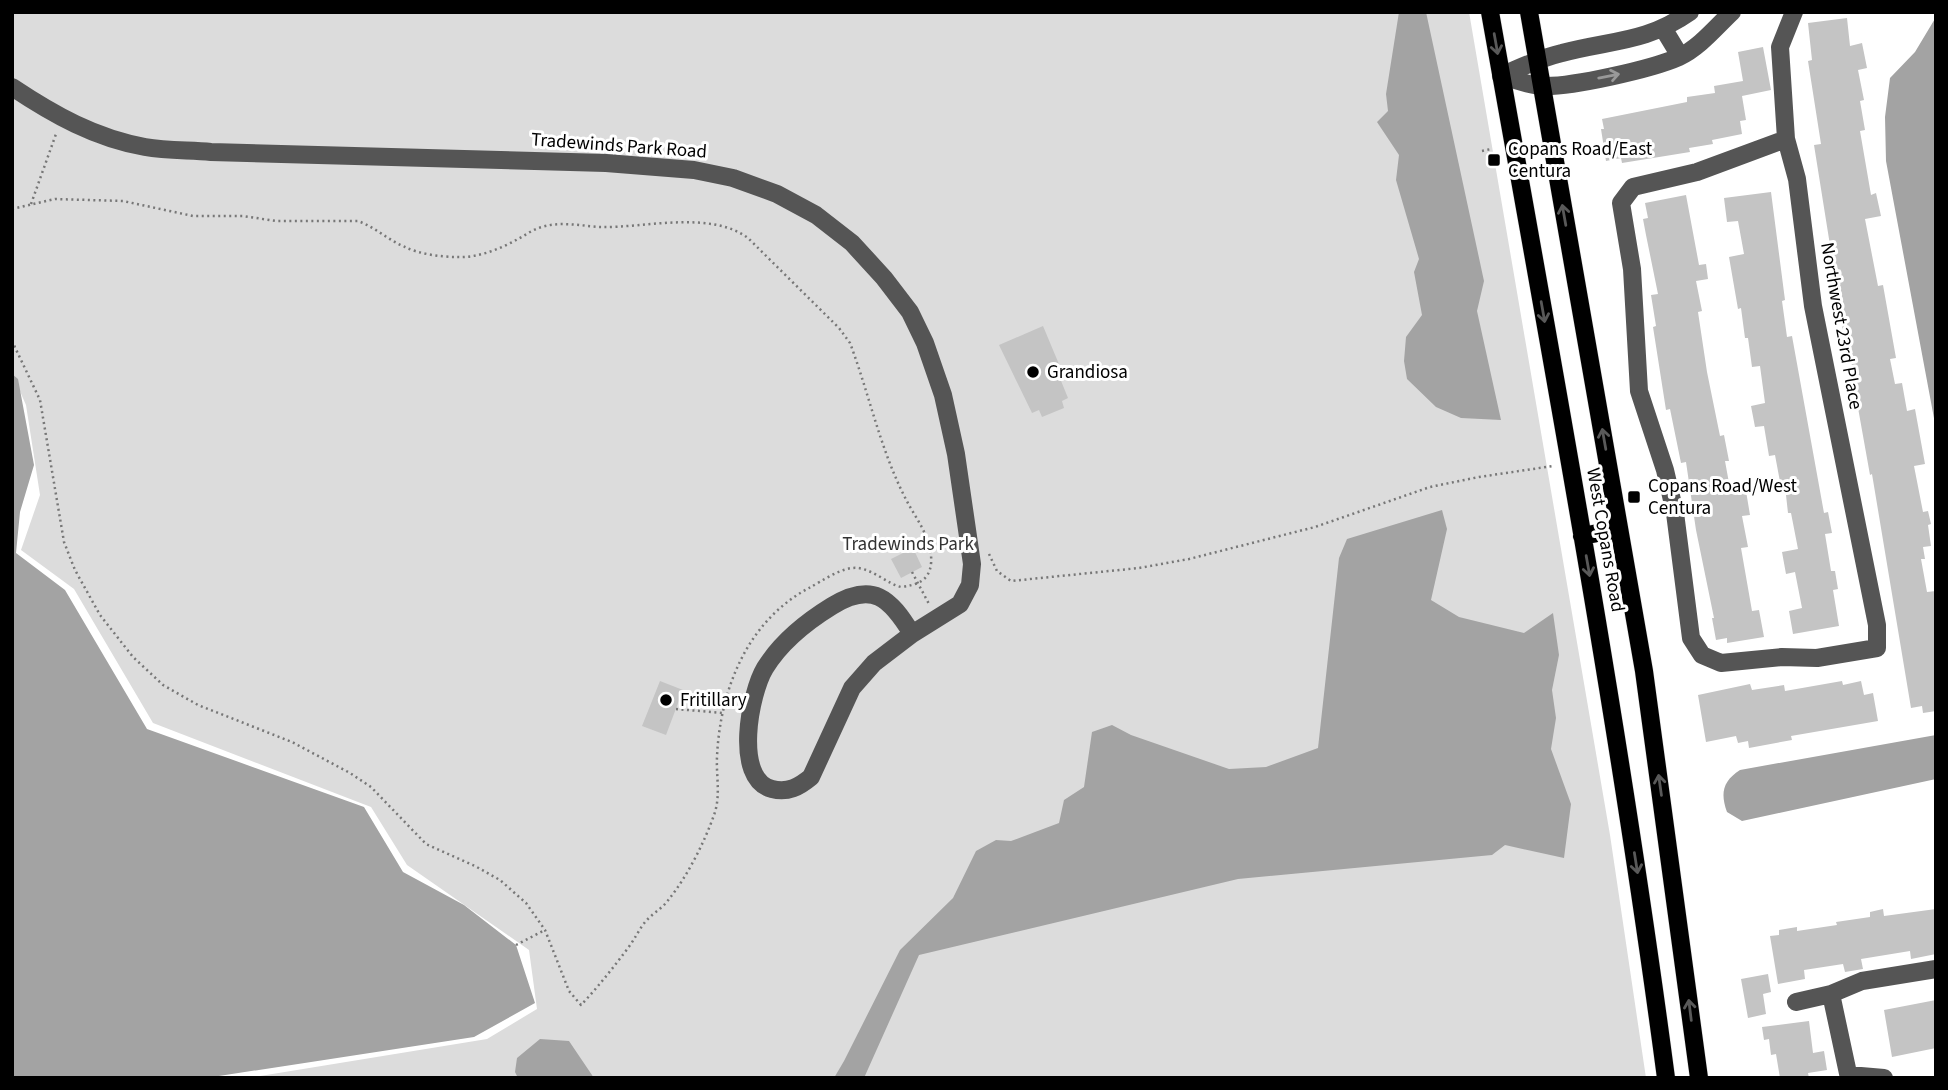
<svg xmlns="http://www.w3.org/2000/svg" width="1948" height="1090" viewBox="0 0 1948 1090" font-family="'Source Sans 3',sans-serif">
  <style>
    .green { fill: #dcdcdc }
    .water { fill: #a3a3a3 }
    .building { fill: #c4c4c4 }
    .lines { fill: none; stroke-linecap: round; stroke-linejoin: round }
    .major-casing { stroke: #dbdbdb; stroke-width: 19 }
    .path { stroke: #777; stroke-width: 2.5; stroke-dasharray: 2 3.5; stroke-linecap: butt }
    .minor { stroke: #555; stroke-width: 18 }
    .major { stroke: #000; stroke-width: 18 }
    .oneway { stroke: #595959 }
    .oneway2 { stroke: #999 }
    .poi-dot { fill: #000; stroke: #fff; stroke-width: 2.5 }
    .labels { text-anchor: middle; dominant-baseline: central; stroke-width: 6; stroke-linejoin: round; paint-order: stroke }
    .street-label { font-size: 19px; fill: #000; stroke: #fff }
    .poi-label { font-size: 19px; fill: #000; stroke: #fff; text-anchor: start }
    .park-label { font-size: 19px; fill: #333; stroke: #fff }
  </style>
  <rect width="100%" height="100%" fill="#fff"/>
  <path class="green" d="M12,12H1469L1610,835L1646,1078H248L487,1039L537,1009L529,950L407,865L371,807L153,723L74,589L21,550L40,495L26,405L12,373Z"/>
  <path class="water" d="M1399,12H1426L1484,281L1477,311L1501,420L1461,418L1436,407L1407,379L1404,361L1406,337L1422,315L1414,272L1419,259L1396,180L1399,155L1377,122L1388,111L1386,94Z
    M1936,17V429L1886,161L1885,117L1890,78L1915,52Z
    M12,374L18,379L34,465L20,512L16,553L65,590L147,729L364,807L403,872L464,905L516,945L535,1003L474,1037L206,1078H12Z
    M1442,510L1447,529L1431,600L1459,617L1524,633L1553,613L1559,655L1552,690L1556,718L1551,749L1571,804L1564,858L1505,845L1492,855L1238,879L919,955L864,1078H834L844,1061L900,950L953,898L976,851L996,840L1011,841L1059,823L1064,800L1084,787L1092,732L1112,725L1131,735L1229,769L1266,767L1318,748L1339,558L1347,539Z
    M1936,735V779L1742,821L1727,812C1720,793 1723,781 1740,770Z
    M540,1039L569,1041L594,1078H518L515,1072L517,1058Z"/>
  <path class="building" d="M1847,18L1850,46L1862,43L1867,68L1858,70L1864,100L1860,101L1865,130L1860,131L1871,195L1876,193L1881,216L1865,219L1878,286L1883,285L1896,358L1890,359L1895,384L1902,383L1907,411L1915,409L1925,464L1914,466L1923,512L1928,511L1931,524L1928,525L1931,546L1923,547L1925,559H1921L1927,592L1936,591V711L1923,713L1922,706L1911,708L1872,474L1870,475L1855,391H1857L1848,346H1846L1830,265L1833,264L1814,145L1821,144L1808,61L1812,60L1808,23Z
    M1763,47L1771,90L1742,96L1746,120L1740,121L1742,134L1712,140L1713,144L1689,148L1690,152L1622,163L1621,158L1606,161L1601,129H1604L1602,119L1687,102V97L1715,93L1714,86L1743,81L1738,52Z
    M1771,192L1785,300L1782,301L1787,337L1792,336L1824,513L1828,512L1832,533L1825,534L1831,571H1835L1838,589L1833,590L1839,626L1793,634L1789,611L1802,608L1795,572L1786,574L1782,552L1798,549L1791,513H1788L1785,486L1781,487L1775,455L1769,456L1764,426L1755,427L1751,406L1765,403L1760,366L1752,367L1748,338H1745L1741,308L1738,309L1729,257L1744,254L1738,221L1727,222L1724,198Z
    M1686,195L1699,265L1706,264L1708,279L1696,281L1702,311L1698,312L1707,372L1720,436L1724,435L1729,461H1725L1731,494L1746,491L1750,515L1742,516L1748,547L1741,548L1752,611L1759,610L1764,637L1727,643V638L1716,640L1712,618H1714L1696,530L1686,462L1681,463L1670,409L1666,410L1653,327L1656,326L1651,295L1658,294L1646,235L1643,219L1648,218L1645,203Z
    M1043,326L1061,369L1057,371L1068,398L1062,401L1064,408L1042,417L1039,410L1032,413L999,345Z
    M913,548L922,567L901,578L891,559Z
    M660,681L683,690L666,735L642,726Z
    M1842,681L1843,685L1861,681L1864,695L1873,693L1878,721L1791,736L1792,740L1749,748L1748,741L1738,743L1736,736L1706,742L1698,695L1750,684L1752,690L1784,685L1785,691Z
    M1883,909L1884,916L1936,909V954L1911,959L1910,951L1861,959L1863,969L1845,972L1843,964L1804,970L1805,979L1778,984L1770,936L1779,935V930L1797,927V931L1837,925L1836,922L1870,917V912Z
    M1768,974L1771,992L1763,994L1766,1014L1748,1018L1741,979Z
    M1936,1000V1048L1892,1057L1884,1010Z
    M1809,1021L1813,1053L1824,1051L1827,1070L1808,1073L1809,1078H1780L1776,1054L1771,1055L1769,1039L1764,1040L1762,1027Z"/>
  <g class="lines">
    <g class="major-casing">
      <path id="major" d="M1490,12C1553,367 1619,721 1666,1078
        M1529,12L1644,671L1699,1078
        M1582,536L1619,529"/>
    </g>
    <path class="path" d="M1482,151L1491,149
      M31,204L56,134
      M12,209L55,199L123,201L193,216H243L276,221H358C375,227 388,240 405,247C419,254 441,257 457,257C478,258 500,249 518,239C526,235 533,229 542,227C561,221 581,226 601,227C645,228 710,210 748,238L839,328L850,343C870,396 881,454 909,505C919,523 933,541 931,564C929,581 917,585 901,587C888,584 874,570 858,568C843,566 822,581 809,588C747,621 720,690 717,757C716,776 721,796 714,815C705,841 687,877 669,899C663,908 653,913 646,921C639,929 635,939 628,948C613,968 598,987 581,1005L569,991L545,930L526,903L500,880L475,866L426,844L371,787L350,773L292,742L198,705L163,685L133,657L100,615L75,570L64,542L40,400L12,341
      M989,554L997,571L1011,581L1139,568L1189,559L1315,527L1430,487L1479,477L1553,466
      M912,572L929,604
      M676,709L723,713
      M516,945L545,930"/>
    <path class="minor" d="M1663,28L1680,56
      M1501,76C1514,79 1530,86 1543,86C1572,87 1652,69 1679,57C1699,48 1716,27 1732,12
      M1501,76C1521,67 1541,58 1562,53C1610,40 1646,43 1690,12
      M12,87C54,115 95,138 145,147C167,151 189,150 211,152L606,163L694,170L733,178L777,194L816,215L852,243L884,278L910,312L925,343L943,395L956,454L972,564L970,585L960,604L912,634L874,663L852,688L811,777C799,787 788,793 772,789C733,779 750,693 765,668C781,642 806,622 832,606C873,581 890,598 912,634
      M1786,139L1697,172L1633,187L1621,203L1632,269L1639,391L1665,470L1675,513L1691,638L1702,655L1721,663L1782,657L1817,658L1877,648V625L1813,306L1797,179L1786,139L1780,47L1794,12
      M1831,994L1849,1078
      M1796,1002L1831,994L1862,981L1936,969
      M1849,1075L1884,1078"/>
    <use href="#major" class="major"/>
  </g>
  <defs><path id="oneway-shaft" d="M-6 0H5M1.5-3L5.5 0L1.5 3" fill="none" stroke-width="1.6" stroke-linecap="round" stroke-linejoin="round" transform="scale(1.75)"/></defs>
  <g class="oneway">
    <use href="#oneway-shaft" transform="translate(1496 44) rotate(80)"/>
    <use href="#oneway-shaft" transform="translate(1564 215) rotate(-100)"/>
    <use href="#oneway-shaft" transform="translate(1543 312) rotate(80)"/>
    <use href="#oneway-shaft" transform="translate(1604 439) rotate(-100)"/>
    <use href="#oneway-shaft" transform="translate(1588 566) rotate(80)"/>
    <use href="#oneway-shaft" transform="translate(1660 785) rotate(-98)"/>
    <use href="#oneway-shaft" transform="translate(1636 863) rotate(81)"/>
    <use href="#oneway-shaft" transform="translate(1690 1010) rotate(-97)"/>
  </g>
  <use class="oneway2" href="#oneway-shaft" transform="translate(1609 76) rotate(-11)"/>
  <g class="poi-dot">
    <rect x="1487" y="153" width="14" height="14" rx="3.5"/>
    <circle cx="1033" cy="372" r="7"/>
    <rect x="1627" y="490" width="14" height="14" rx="3.5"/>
    <circle cx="666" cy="700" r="7"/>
  </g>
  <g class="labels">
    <g class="street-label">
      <text transform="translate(619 146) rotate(4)">Tradewinds Park Road</text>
      <text transform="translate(1841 326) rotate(80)">Northwest 23rd Place</text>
      <text transform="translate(1605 540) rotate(80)">West Copans Road</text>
    </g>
    <g class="poi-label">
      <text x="1508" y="149">Copans Road/East<tspan x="1508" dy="22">Centura</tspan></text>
      <text x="1047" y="372">Grandiosa</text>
      <text x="1648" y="486">Copans Road/West<tspan x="1648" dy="22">Centura</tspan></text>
      <text x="680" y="700">Fritillary</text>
    </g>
    <g class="park-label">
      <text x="908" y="544">Tradewinds Park</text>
    </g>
  </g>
  <rect width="1948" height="1090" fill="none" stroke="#000000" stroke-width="28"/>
</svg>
